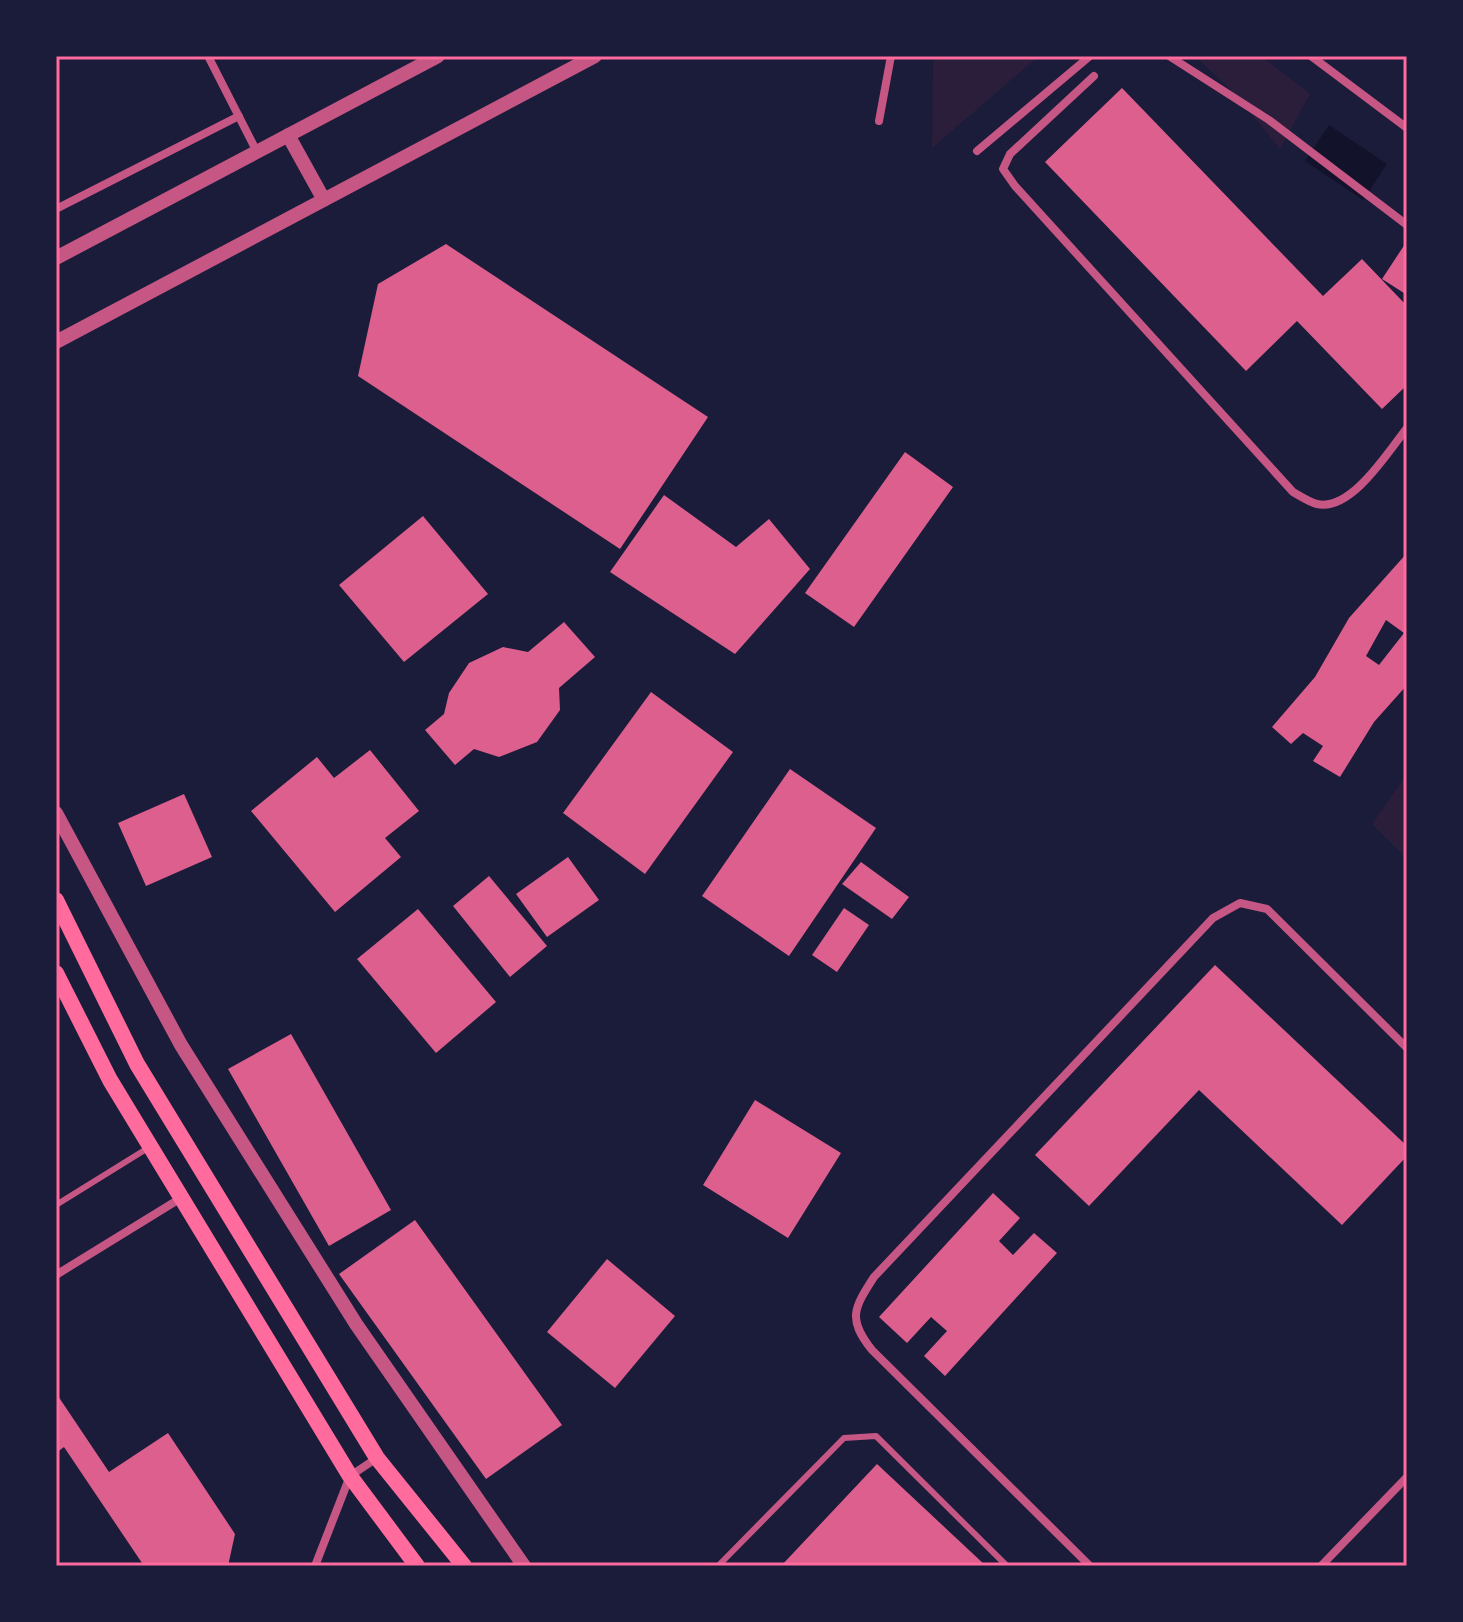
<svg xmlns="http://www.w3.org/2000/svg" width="1463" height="1622" viewBox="0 0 1463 1622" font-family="'Exo 2',sans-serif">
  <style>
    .green { fill: #2a1e3b }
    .water { fill: #12122b }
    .building { fill: #dd5f8e; fill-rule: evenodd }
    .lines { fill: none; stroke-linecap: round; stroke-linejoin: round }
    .service { stroke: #c65784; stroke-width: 6 }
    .minor { stroke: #c65784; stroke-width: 8 }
    .tertiary { stroke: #c65784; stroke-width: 14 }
    .secondary { stroke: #ff6b9d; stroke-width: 16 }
    .neatline { fill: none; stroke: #ff6b9d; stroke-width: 3 }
  </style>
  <rect width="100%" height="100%" fill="#1b1b3a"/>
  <path class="green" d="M933,56H1039L932,148Z
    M1195,56H1261L1310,94L1280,149L1234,93Z
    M1407,774V859L1372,824Z"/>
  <path class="water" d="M1329,125L1387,164L1363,200L1305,161Z"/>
  <path class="building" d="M1122,88L1323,296L1362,259L1407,306V385L1382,409L1297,321L1246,371L1045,162Z
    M1407,241V295L1382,279Z
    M446,244L708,417L620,549L358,376L378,284Z
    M905,452L953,487L854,627L805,593Z
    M664,495L736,547L769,519L810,569L735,654L610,572Z
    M423,516L488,594L404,662L339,585Z
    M1407,553V685L1374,722L1340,777L1313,761L1323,746L1303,733L1291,744L1272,727L1315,677L1349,618ZM1386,620L1404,633L1379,665L1366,656Z
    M564,622L595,657L559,688L560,710L537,742L499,757L474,749L455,765L425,730L444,714L449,693L469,663L503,647L528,652Z
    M651,692L733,752L645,874L563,813Z
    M370,750L419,811L385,838L401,857L335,912L251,811L317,757L334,778Z
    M790,769L876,828L789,956L702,896Z
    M184,794L212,857L146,886L118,823Z
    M568,857L599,900L547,937L516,894Z
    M861,862L909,897L892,919L842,884Z
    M489,876L547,946L510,977L453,906Z
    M844,908L869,925L837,972L812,955Z
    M418,909L496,1002L436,1053L357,959Z
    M1215,965L1407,1146V1156L1342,1225L1199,1090L1089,1206L1035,1155Z
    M291,1034L391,1210L329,1246L228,1069Z
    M755,1100L841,1153L788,1238L703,1185Z
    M993,1193L1020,1218L999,1241L1013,1255L1034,1233L1057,1253L945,1376L924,1356L947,1331L931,1317L907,1343L879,1317Z
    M415,1220L562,1425L486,1479L339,1274Z
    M607,1259L675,1316L615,1388L547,1332Z
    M56,1393L109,1472L168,1433L235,1534L228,1566H144L64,1447L56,1453Z
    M877,1464L986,1566H781Z"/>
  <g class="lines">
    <path class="service" d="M56,1205L148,1148
      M718,1566L844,1438L876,1436L1007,1566"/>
    <path class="minor" d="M208,56L257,152
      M1169,56L1269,120L1407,225
      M1311,56L1407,128
      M1094,76L1010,154L1003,169L1015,186L1293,492C1300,496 1309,502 1317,504C1351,512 1388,452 1407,428
      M879,121L891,56
      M977,151L1090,56
      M56,209L239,116
      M56,1275L181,1198
      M315,1566L350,1476L377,1458
      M1090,1566L872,1350C847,1319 854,1308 874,1277L1213,918L1240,903L1267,909L1407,1048
      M1321,1566L1407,1477"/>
    <path class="tertiary" d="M288,135L324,200
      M56,258L438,56
      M56,342L595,56
      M56,813L181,1045L356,1324L524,1566"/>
    <path class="secondary" d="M56,900L137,1064L377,1458L464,1566
      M56,973L110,1080L350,1476L417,1566"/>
  </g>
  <rect width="1463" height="1622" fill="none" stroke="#1b1b3a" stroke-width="116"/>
  <rect x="58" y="58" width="1347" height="1506" class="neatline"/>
</svg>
